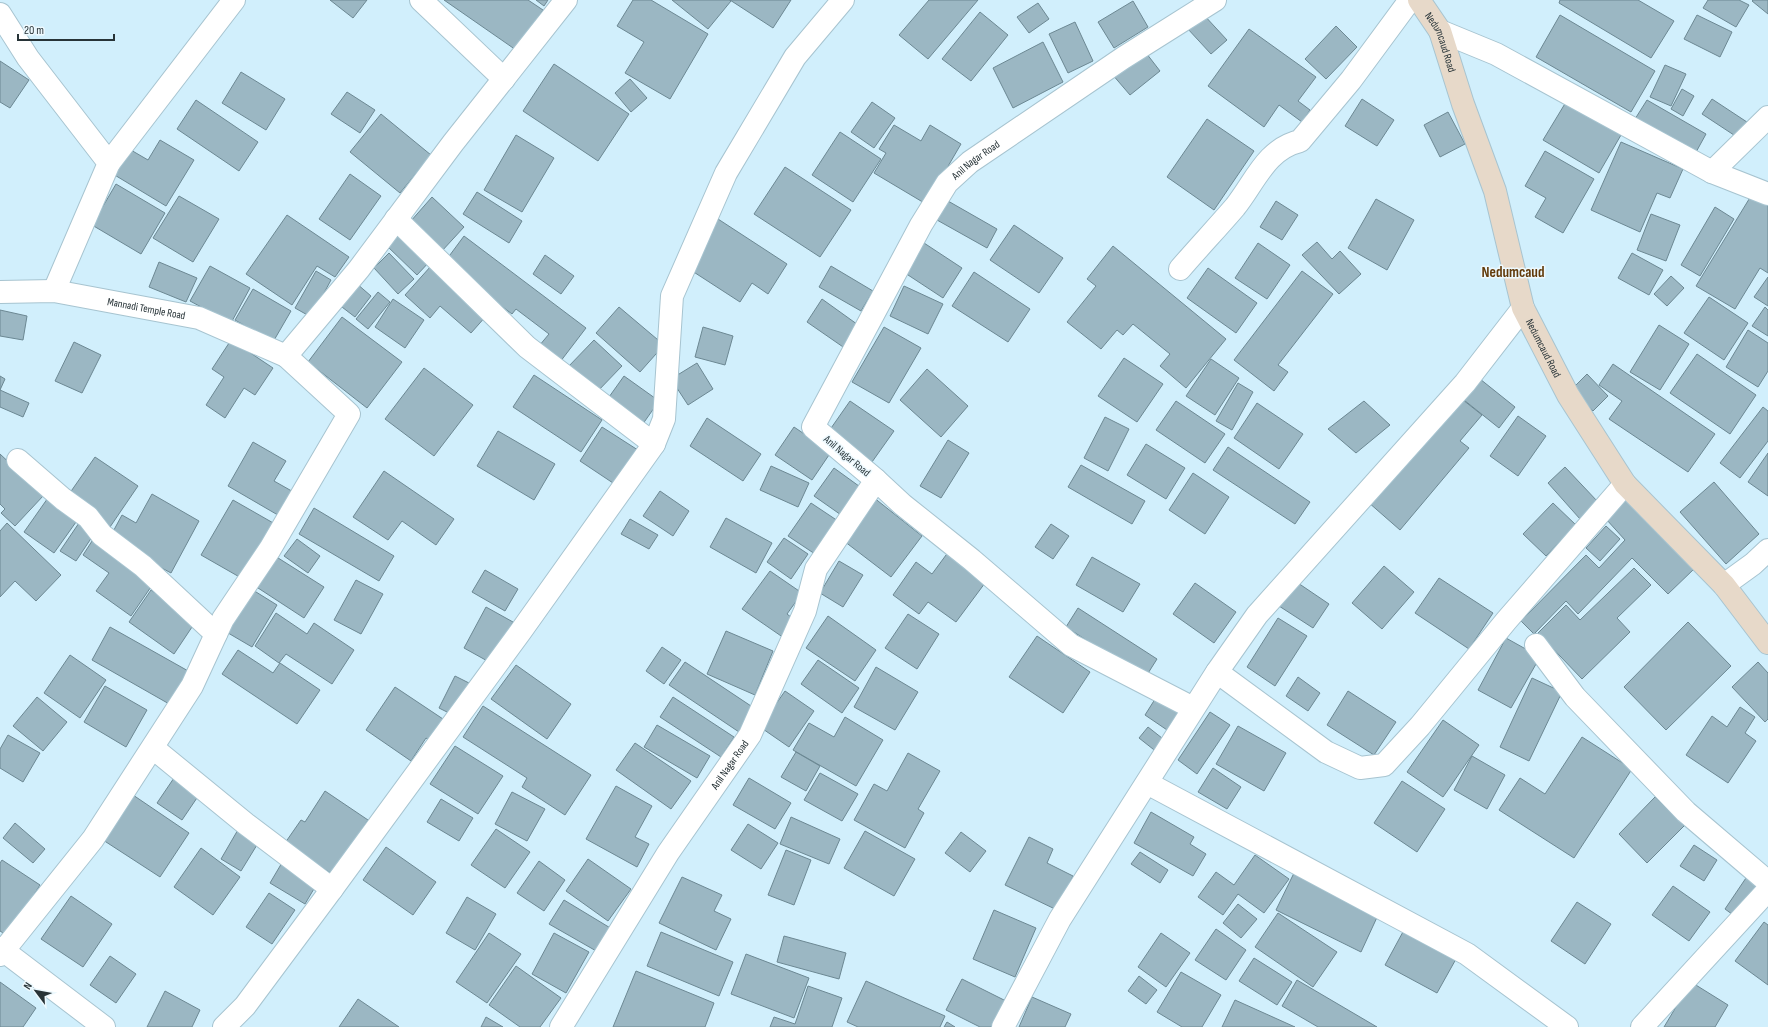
<svg xmlns="http://www.w3.org/2000/svg" width="1768" height="1027" viewBox="0 0 1768 1027" font-family="'Sofia Sans Condensed',sans-serif">
  <style>
    .building { fill: #9bb7c3; stroke: #6c8893 }
    .lines { fill: none; stroke-linecap: round; stroke-linejoin: round }
    .minor-casing { stroke: #a7c4d0; stroke-width: 24 }
    .secondary-casing { stroke: #a7c4d0; stroke-width: 24 }
    .minor { stroke: #fff; stroke-width: 22 }
    .secondary { stroke: #e7d9c9; stroke-width: 22 }
    .labels { text-anchor: middle; dominant-baseline: central; stroke-width: 3; stroke-linejoin: round; paint-order: stroke }
    .street-label { font-size: 11px; fill: #273337; stroke: #edf9fe }
    .district-label { font-size: 15px; font-weight: bold; fill: #623b0b; stroke: #edf9fe }
  </style>
  <rect width="100%" height="100%" fill="#d1effc"/>
  <path class="building" d="M330,0H367L353,18Z
    M444,0H528L543,10L516,50Z
    M536,0H548L544,6Z
    M633,0H651L708,34L670,99L625,73L644,42L617,26Z
    M672,0H729L731,1L708,29Z
    M730,0H791L773,28Z
    M929,0H978L928,59L899,35Z
    M1560,0H1638L1674,21L1651,58L1559,3Z
    M1708,0H1739L1749,5L1736,27L1703,8Z
    M1768,0V14L1752,1L1753,0Z
    M1133,1L1148,27L1114,48L1098,22Z
    M1038,3L1049,19L1029,33L1017,17Z
    M980,12L1008,35L971,81L942,59Z
    M1203,14L1227,40L1211,54L1187,28Z
    M1560,15L1655,71L1631,112L1536,57Z
    M1697,15L1732,32L1720,57L1684,39Z
    M1075,22L1093,61L1068,73L1049,34Z
    M1336,26L1357,47L1326,79L1305,59Z
    M1249,29L1316,77L1298,101L1310,110L1302,122L1279,105L1264,127L1208,86Z
    M1043,42L1063,82L1013,108L993,68Z
    M1143,49L1160,71L1130,95L1112,74Z
    M0,61L29,80L10,108L0,102Z
    M554,64L629,114L598,161L523,111Z
    M1665,65L1686,74L1671,106L1650,97Z
    M241,72L285,99L266,130L222,103Z
    M630,79L647,98L631,112L615,93Z
    M1682,89L1694,96L1683,116L1671,109Z
    M347,92L375,110L360,133L331,114Z
    M1362,99L1394,120L1377,146L1345,126Z
    M1712,99L1753,126L1743,141L1702,114Z
    M196,100L258,142L239,171L177,129Z
    M1647,100L1706,134L1695,154L1635,119Z
    M872,102L895,118L874,148L851,132Z
    M1566,102L1621,135L1599,173L1543,140Z
    M1448,112L1465,144L1440,157L1424,125Z
    M381,114L431,155L400,193L350,152Z
    M1207,119L1254,151L1214,210L1167,177Z
    M894,125L921,141L930,125L961,144L926,204L874,173L886,153L879,149Z
    M840,132L881,159L853,202L812,175Z
    M516,135L554,158L522,212L484,190Z
    M160,140L194,160L166,206L108,171L124,146L148,160Z
    M1621,142L1683,169L1670,198L1657,193L1640,232L1591,210Z
    M1545,151L1594,179L1563,233L1535,217L1546,198L1525,186Z
    M785,167L851,210L820,257L754,214Z
    M350,174L381,196L350,240L319,219Z
    M116,184L165,213L141,254L92,225Z
    M1754,191L1768,199V273L1760,268L1735,309L1696,286Z
    M477,192L522,221L509,243L463,214Z
    M179,196L219,219L193,262L153,238Z
    M432,197L464,227L441,252L410,222Z
    M1376,199L1414,220L1387,270L1348,248Z
    M948,201L997,229L987,248L937,220Z
    M1276,201L1298,215L1282,240L1260,227Z
    M1715,207L1734,219L1700,276L1681,265Z
    M1651,214L1680,225L1666,261L1637,250Z
    M287,215L349,257L335,277L317,266L292,305L246,274Z
    M718,219L787,264L768,294L752,283L740,302L686,267Z
    M1014,225L1063,258L1039,293L990,260Z
    M401,231L431,260L417,275L387,246Z
    M464,236L586,328L560,362L539,346L549,334L516,309L512,314L444,263Z
    M1317,242L1332,259L1340,251L1361,274L1339,294L1302,255Z
    M924,243L962,268L943,298L905,273Z
    M1258,243L1290,265L1267,299L1235,278Z
    M1113,246L1226,339L1186,388L1160,366L1170,354L1133,324L1123,335L1117,330L1101,349L1067,322L1096,286L1087,279Z
    M389,253L414,279L398,294L374,268Z
    M1632,253L1663,270L1649,295L1618,278Z
    M545,255L574,276L561,294L533,274Z
    M159,262L197,278L186,302L149,287Z
    M210,266L250,288L231,323L190,301Z
    M431,266L487,315L471,333L440,306L430,318L405,295Z
    M831,266L873,291L861,311L819,287Z
    M1208,268L1257,303L1236,333L1187,298Z
    M316,271L331,280L311,317L295,308Z
    M1302,271L1333,294L1278,365L1288,372L1274,391L1234,360Z
    M974,272L1030,309L1008,342L952,306Z
    M1671,276L1684,288L1667,306L1654,294Z
    M1768,277V306L1754,297Z
    M356,283L371,296L355,317L338,304Z
    M904,286L943,304L928,334L890,316Z
    M253,289L291,311L273,342L235,320Z
    M378,292L390,302L368,329L356,319Z
    M1709,297L1748,323L1724,360L1684,333Z
    M393,299L424,320L405,348L375,327Z
    M822,299L861,327L846,349L807,322Z
    M619,307L664,345L640,372L596,333Z
    M1765,307L1768,310V336L1752,326Z
    M0,310L27,316L23,340L0,336Z
    M342,317L402,362L367,408L308,362Z
    M1659,325L1689,344L1660,390L1630,372Z
    M703,327L733,336L725,365L695,357Z
    M884,327L921,348L889,403L852,382Z
    M1748,330L1768,343V371L1758,387L1726,367Z
    M231,340L273,368L255,395L244,388L225,418L206,405L224,377L212,369Z
    M594,340L622,366L595,394L567,368Z
    M74,342L101,355L82,393L55,381Z
    M1697,354L1756,395L1730,434L1670,393Z
    M1124,358L1163,384L1137,422L1098,396Z
    M1211,359L1239,378L1215,415L1186,396Z
    M697,363L713,389L688,405L671,379Z
    M1613,364L1715,434L1688,472L1609,419L1622,401L1599,385Z
    M424,368L473,405L434,456L385,419Z
    M927,369L968,406L941,437L900,400Z
    M1587,374L1608,396L1593,411L1572,389Z
    M534,375L602,420L581,452L513,407Z
    M0,376L5,379L0,390L29,403L23,417L0,407Z
    M624,376L659,401L640,428L604,404Z
    M1480,379L1515,407L1499,428L1464,400Z
    M1238,383L1253,392L1232,430L1216,421Z
    M1458,396L1482,415L1460,441L1469,448L1400,530L1368,502Z
    M850,401L894,431L872,462L829,431Z
    M1176,401L1225,434L1205,463L1156,430Z
    M1364,401L1390,425L1356,453L1328,429Z
    M1257,403L1303,434L1279,469L1234,438Z
    M1763,407L1768,411V441L1740,478L1720,463Z
    M1518,416L1546,436L1518,476L1490,456Z
    M1105,417L1129,429L1108,471L1084,458Z
    M707,418L761,454L743,481L690,446Z
    M602,427L641,452L619,487L580,461Z
    M794,427L831,452L812,480L775,455Z
    M498,431L555,464L534,500L477,466Z
    M948,440L969,453L941,498L920,486Z
    M253,442L286,461L274,481L297,494L283,518L228,486Z
    M1146,444L1185,468L1166,499L1127,475Z
    M1228,447L1310,502L1295,524L1213,470Z
    M1768,453V496L1748,482Z
    M0,454L44,495L15,526L1,513L5,509L0,504Z
    M95,457L138,486L110,527L67,497Z
    M1081,465L1145,501L1132,524L1068,487Z
    M771,466L809,483L798,507L760,490Z
    M1565,467L1598,502L1580,519L1548,483Z
    M834,468L863,489L844,517L814,496Z
    M384,471L454,519L436,545L402,521L388,540L353,517Z
    M1193,473L1229,497L1205,534L1169,510Z
    M1714,482L1759,534L1726,564L1680,512Z
    M660,491L689,511L673,536L643,516Z
    M152,494L199,521L171,573L109,539L122,515L136,523Z
    M50,495L81,515L54,553L24,532Z
    M873,497L922,536L891,577L840,538Z
    M1624,499L1694,569L1668,594L1632,558L1578,614L1566,601L1534,634L1521,621L1586,555L1599,568L1625,540L1606,519Z
    M233,500L275,524L243,579L201,555Z
    M811,503L838,521L815,554L788,536Z
    M1553,503L1576,525L1546,556L1523,534Z
    M314,508L394,556L379,581L299,534Z
    M726,518L772,543L756,573L710,547Z
    M630,519L658,535L649,549L621,534Z
    M81,520L96,531L76,561L60,551Z
    M7,523L61,575L36,601L15,581L0,597V531Z
    M1051,524L1069,536L1053,559L1035,547Z
    M1606,526L1620,539L1600,561L1586,548Z
    M94,538L155,581L131,616L96,591L109,573L83,555Z
    M784,538L808,554L791,579L767,562Z
    M297,539L320,556L308,573L284,556Z
    M949,551L988,579L956,622L928,602L919,614L893,595L916,562L932,574Z
    M275,556L324,587L304,618L255,586Z
    M1092,557L1140,584L1123,612L1076,585Z
    M839,561L863,575L843,607L820,593Z
    M1384,566L1414,592L1382,629L1352,603Z
    M1634,568L1651,585L1617,618L1630,632L1582,679L1538,633L1566,605L1580,620Z
    M485,570L518,589L505,611L472,592Z
    M770,571L802,593L787,614L796,621L784,638L742,609Z
    M1439,578L1493,613L1469,649L1415,613Z
    M356,580L383,594L361,634L334,620Z
    M1295,581L1329,604L1313,628L1279,606Z
    M1195,583L1236,612L1214,643L1173,614Z
    M248,587L277,605L252,647L223,630Z
    M151,590L196,621L174,654L129,622Z
    M486,607L513,622L491,663L464,648Z
    M1078,608L1157,659L1145,678L1066,627Z
    M276,613L307,634L314,623L354,650L332,684L286,654L279,663L255,646Z
    M908,614L939,634L917,669L885,648Z
    M828,616L876,650L855,681L806,648Z
    M1278,618L1307,636L1275,686L1247,667Z
    M1688,622L1731,666L1666,730L1624,687Z
    M110,627L190,672L171,705L92,660Z
    M726,631L773,651L755,695L707,674Z
    M1037,636L1090,672L1063,713L1009,677Z
    M1506,638L1540,657L1511,708L1478,690Z
    M662,647L681,660L664,684L646,671Z
    M238,650L273,673L280,663L320,690L297,724L222,674Z
    M70,655L106,680L80,718L44,693Z
    M818,660L859,688L842,713L801,684Z
    M685,662L757,710L742,734L669,685Z
    M1758,662L1768,673V719L1765,722L1732,687Z
    M516,665L571,704L547,739L491,699Z
    M876,667L918,692L895,730L854,707Z
    M455,676L473,685L457,717L439,708Z
    M1298,677L1320,693L1308,711L1286,696Z
    M1532,678L1562,692L1529,761L1500,747Z
    M105,686L147,710L126,747L84,722Z
    M395,687L449,723L435,744L426,738L411,761L366,730Z
    M785,691L814,711L789,747L760,727Z
    M1348,691L1396,722L1374,755L1327,725Z
    M1157,696L1183,713L1170,732L1145,715Z
    M37,697L67,722L43,751L13,726Z
    M673,697L734,737L721,757L660,717Z
    M483,706L591,775L565,815L522,787L527,778L463,737Z
    M1740,707L1755,717L1745,733L1756,741L1728,783L1686,755L1712,716L1727,727Z
    M1210,712L1230,725L1197,774L1178,760Z
    M845,717L883,740L856,786L793,750L809,723L834,737Z
    M1443,720L1479,745L1443,797L1407,772Z
    M657,725L710,756L697,778L644,747Z
    M1238,726L1286,753L1264,791L1216,764Z
    M1148,727L1167,742L1158,753L1139,738Z
    M8,735L40,753L23,782L0,768V749Z
    M1582,737L1632,769L1574,858L1499,810L1520,778L1545,794Z
    M635,743L691,781L671,809L616,770Z
    M455,746L503,776L478,814L430,784Z
    M796,752L820,766L806,791L781,777Z
    M908,753L940,771L918,809L924,813L905,848L854,820L874,784L887,791Z
    M1472,756L1505,775L1487,809L1454,790Z
    M1213,768L1241,787L1227,809L1198,792Z
    M820,773L858,794L842,821L804,800Z
    M176,775L201,792L182,820L157,803Z
    M749,778L791,803L775,829L733,805Z
    M1402,781L1445,809L1417,852L1374,823Z
    M616,786L652,806L635,837L649,844L637,867L586,839Z
    M325,791L368,820L332,874L285,843L301,820L305,822Z
    M512,792L545,809L527,841L495,824Z
    M133,795L189,833L160,877L103,840Z
    M1655,797L1684,826L1647,863L1619,834Z
    M441,799L473,818L459,841L427,822Z
    M1151,812L1194,837L1190,844L1206,854L1193,876L1134,843Z
    M791,817L840,839L829,864L780,844Z
    M15,823L45,849L33,863L3,838Z
    M748,824L778,843L761,869L731,850Z
    M239,828L260,840L241,871L221,859Z
    M496,829L530,852L505,888L471,865Z
    M865,831L915,859L894,896L844,868Z
    M961,832L986,851L970,872L945,853Z
    M1029,837L1053,849L1047,863L1073,876L1057,910L1005,885Z
    M1694,845L1717,860L1704,881L1680,866Z
    M386,847L436,882L413,915L363,880Z
    M201,848L240,877L213,915L174,887Z
    M786,850L811,860L794,905L768,895Z
    M1140,852L1168,870L1160,883L1131,864Z
    M1255,855L1289,879L1264,913L1238,894L1223,915L1198,897L1216,872L1234,885Z
    M588,859L631,889L608,921L566,891Z
    M2,860L40,885L8,936L0,931V863Z
    M283,861L318,882L305,904L270,883Z
    M539,861L565,880L544,911L517,893Z
    M1294,873L1379,913L1361,952L1276,910Z
    M1748,875L1763,886L1740,920L1725,909Z
    M682,877L722,895L714,911L731,919L716,950L659,923Z
    M1673,886L1710,912L1689,941L1652,915Z
    M269,893L295,910L272,944L246,927Z
    M71,896L112,924L83,967L41,939Z
    M467,897L496,914L475,950L446,933Z
    M564,900L612,929L598,952L549,924Z
    M1577,902L1611,924L1585,964L1551,941Z
    M1238,904L1257,919L1241,938L1223,923Z
    M994,910L1036,928L1015,977L973,959Z
    M1278,913L1337,952L1313,987L1255,947Z
    M1764,922L1768,925V985L1735,961Z
    M1216,929L1246,950L1226,980L1195,960Z
    M1404,930L1456,959L1437,993L1385,965Z
    M661,932L733,962L719,996L647,966Z
    M489,933L521,954L487,1003L456,982Z
    M554,933L589,952L566,993L532,974Z
    M1161,933L1190,953L1166,987L1138,967Z
    M784,936L846,953L839,979L777,962Z
    M746,954L809,978L794,1018L731,994Z
    M110,956L136,974L116,1003L90,985Z
    M1254,958L1292,982L1277,1005L1239,981Z
    M516,966L561,998L540,1027H520L489,1005Z
    M636,971L714,1003L705,1027H613Z
    M1181,972L1221,995L1202,1027H1182L1157,1012Z
    M1139,976L1157,990L1146,1004L1128,991Z
    M962,979L1006,1001L993,1027H980L946,1010Z
    M1297,980L1377,1027H1318L1282,1006Z
    M866,981L945,1016L940,1027H858L847,1022Z
    M0,982L36,1008L23,1027H0Z
    M1691,982L1728,1005L1715,1027H1664Z
    M808,986L842,998L832,1027H770L774,1017L795,1024Z
    M165,991L200,1010L192,1027H147Z
    M1032,997L1071,1014L1065,1027H1019Z
    M358,999L399,1027H339Z
    M1235,1000L1295,1027H1222Z
    M486,1017L503,1027H481Z
    M947,1022L955,1027H944Z"/>
  <g class="lines">
    <g class="minor-casing">
      <g id="minor">
        <path d="M421,0L504,79"/>
        <path d="M0,14L28,58L109,163L54,291"/>
        <path d="M1440,31L1496,54L1712,172L1768,194"/>
        <path d="M109,163L234,0"/>
        <path d="M1712,172L1768,117"/>
        <path d="M396,219L527,347L654,444"/>
        <path d="M1180,269C1198,248 1217,228 1235,207C1255,182 1266,149 1300,141L1351,80L1410,0"/>
        <path id="s1" d="M0,292L54,291L199,318L286,356"/>
        <path d="M18,460L63,499L88,517L102,535L143,566L216,634"/>
        <path d="M876,480L903,505L972,560L1071,645L1193,708"/>
        <path d="M1724,585L1753,564L1768,550"/>
        <path d="M1536,645L1575,697L1686,812L1768,882"/>
        <path d="M1217,672L1326,752L1360,768L1384,765L1420,726L1506,621L1625,484"/>
        <path d="M153,748L246,824L332,889"/>
        <path d="M1147,783L1467,954L1567,1027"/>
        <path d="M0,948L104,1027"/>
        <path d="M0,955L93,839L192,686L223,619L270,549L349,414L286,356L359,269L453,143L566,0"/>
        <path d="M224,1027L245,1006L332,889L521,631L654,444L664,419L672,296L726,173L795,57L843,0"/>
        <path id="s2" d="M561,1027L668,853L750,735L805,611L816,569L876,480L813,427L921,225L947,183L970,162L1123,58L1215,0"/>
        <path d="M1003,1027L1060,919L1217,672L1257,615L1465,383L1523,308"/>
        <path d="M1642,1027L1768,890"/>
      </g>
    </g>
    <g class="secondary-casing">
      <g id="secondary">
        <path id="s3" d="M1419,0L1440,31L1463,104L1495,191L1523,308L1568,395L1625,484L1724,585L1768,643"/>
      </g>
    </g>
    <use href="#minor" class="minor"/>
    <use href="#secondary" class="secondary"/>
  </g>
  <g class="labels">
    <g class="street-label">
      <text stroke="none"><textPath href="#s3" startOffset="48">Nedumcaud Road</textPath></text>
      <text stroke="none"><textPath href="#s2" startOffset="1032">Anil Nagar Road</textPath></text>
      <text stroke="none"><textPath href="#s1" startOffset="148">Mannadi Temple Road</textPath></text>
      <text stroke="none"><textPath href="#s3" startOffset="372">Nedumcaud Road</textPath></text>
      <text transform="translate(847 456) rotate(40)">Anil Nagar Road</text>
      <text stroke="none"><textPath href="#s2" startOffset="312">Anil Nagar Road</textPath></text>
    </g>
    <g class="district-label">
      <text x="1513" y="272">Nedumcaud</text>
    </g>
  </g>
  <g transform="translate(36 991) rotate(302)" stroke="#edf9fe" stroke-width="3" paint-order="stroke">
  <path d="M0-3L7 15L0 10L-7 15Z" fill="#273337"/>
  <text y="-6" font-size="11" font-weight="bold" text-anchor="middle" fill="#273337">N</text>
  </g>
  <path d="M18 34v6h96v-6" fill="none" stroke="#273337" stroke-width="2"/>
  <text x="24" y="34" font-size="12" fill="#273337" stroke="#edf9fe" stroke-width="3" paint-order="stroke">20 m</text>
</svg>
